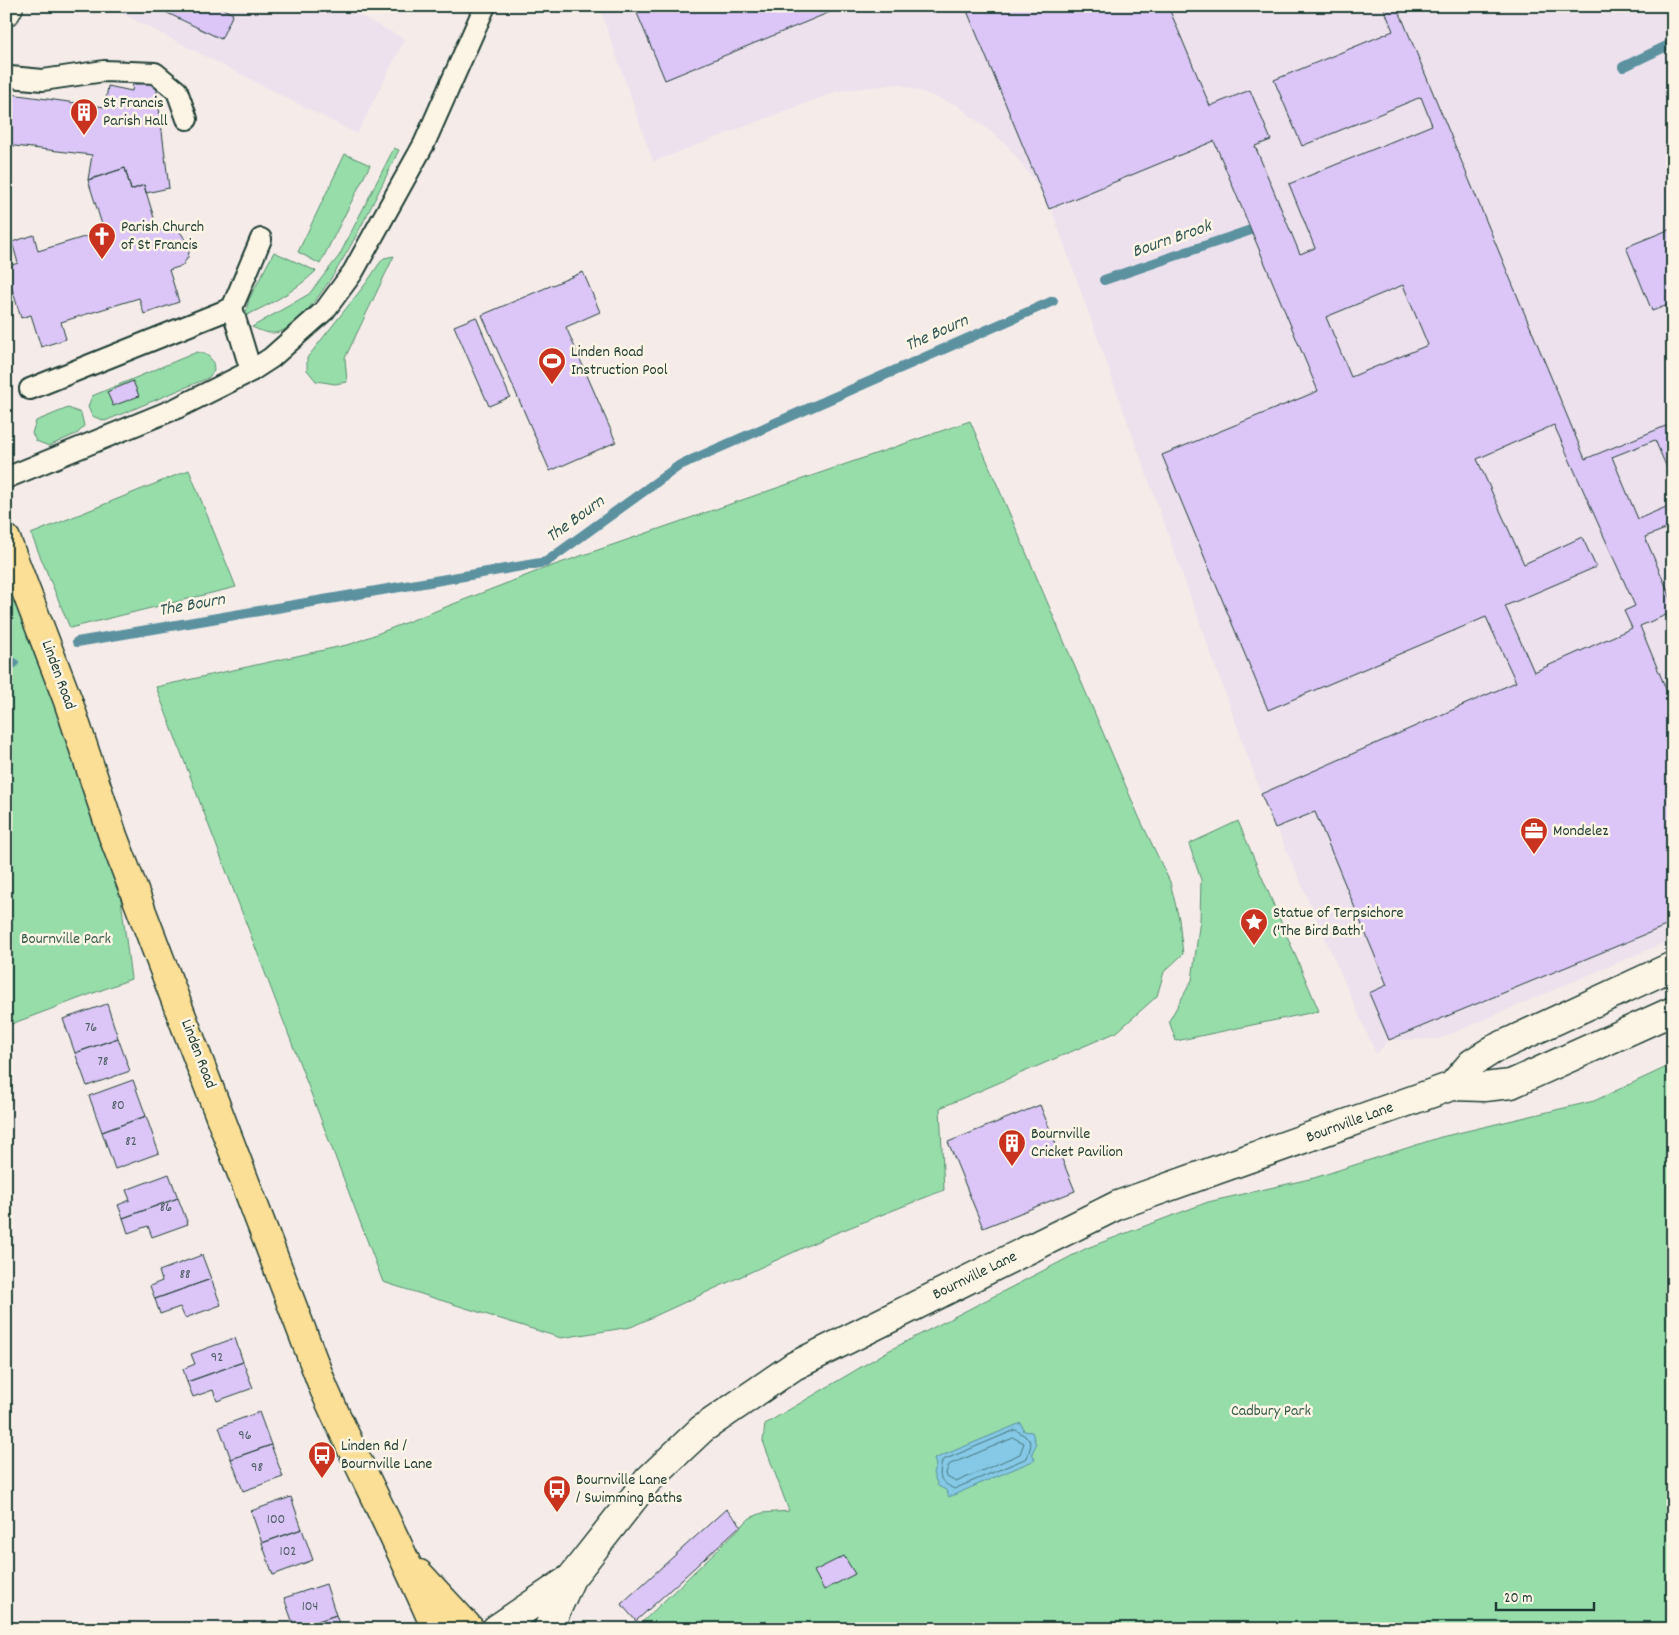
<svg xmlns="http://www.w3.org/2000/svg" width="1679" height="1635" viewBox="0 0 1679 1635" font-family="Dekko,sans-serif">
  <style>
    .built { fill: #ede1ed }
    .green { fill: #96ddaa; stroke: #5a8d6f }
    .water { fill: #85c9e6; stroke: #5c919f }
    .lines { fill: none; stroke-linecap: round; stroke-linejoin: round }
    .shore { stroke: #48757b; stroke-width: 1 }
    .stream { stroke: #5c919f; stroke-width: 10 }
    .building { fill: #dbc6f7; stroke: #1f3d34; fill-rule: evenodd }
    .lane-casing { stroke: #1f3d34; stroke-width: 24 }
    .street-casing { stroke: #1f3d34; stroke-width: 31 }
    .secondary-casing { stroke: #1f3d34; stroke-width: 31 }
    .highway-casing { stroke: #1f3d34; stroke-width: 31 }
    .lane { stroke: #fcf5e5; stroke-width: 20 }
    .street { stroke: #fcf5e5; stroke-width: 28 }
    .secondary { stroke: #fcf5e5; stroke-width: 28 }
    .highway { stroke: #fbdf96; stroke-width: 28 }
    .labels { text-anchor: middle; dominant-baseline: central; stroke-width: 5; stroke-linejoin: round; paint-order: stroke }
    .number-label { font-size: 14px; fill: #4e5f65 }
    .poi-label { font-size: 16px; fill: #1f3d34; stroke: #fcf5e5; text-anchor: start }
    .street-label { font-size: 16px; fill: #1f3d34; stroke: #fcf5e5 }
    .park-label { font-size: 16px; fill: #375d4c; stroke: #fcf5e5 }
    .water-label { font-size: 18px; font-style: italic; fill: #335958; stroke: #fcf5e5 }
  </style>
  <rect width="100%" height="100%" fill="#f5ece9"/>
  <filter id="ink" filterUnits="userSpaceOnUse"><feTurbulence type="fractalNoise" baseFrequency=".02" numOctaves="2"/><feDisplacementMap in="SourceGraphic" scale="10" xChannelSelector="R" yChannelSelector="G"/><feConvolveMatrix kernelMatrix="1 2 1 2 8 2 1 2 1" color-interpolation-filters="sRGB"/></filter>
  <g filter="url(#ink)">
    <path class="built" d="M107,6H341L405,39L357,134Z
      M599,6H1673V939L1439,1039L1389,1040L1376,1054L1259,788L1047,197L1006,144L957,105L899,84L838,91L653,162Z"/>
    <path class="green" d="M394,148L399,150C376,196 328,305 284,330C273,336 263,332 252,327L309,294L339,256Z
      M345,154L370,165L320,264L298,252Z
      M274,252L316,271C295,291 271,304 245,316L249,299Z
      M394,256L345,358L347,382L335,384L316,381L307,370V358L367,282L379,264L384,258Z
      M197,352C209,354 214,359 214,371L208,378L105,421L92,416L88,407L92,396Z
      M68,408L81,413L84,426L78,433L49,446L36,441L32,433L36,421Z
      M970,421L1139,817L1170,882L1179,919L1183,954L1164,972L1157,996L1117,1032L940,1108L944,1190L831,1235L631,1327L561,1338L383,1282L156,687L351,644L543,569Z
      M189,470L236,587L70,628L31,534Z
      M6,539L113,836L131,979L6,1026Z
      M1238,821L1319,1011L1176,1041L1169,1021L1192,980L1200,919L1201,880L1189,844Z
      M1673,1064V1629H635L750,1518L762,1513L789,1511L763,1441L765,1424L888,1351L1087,1248L1208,1202L1314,1178L1441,1137L1594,1101Z"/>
    <path class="water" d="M1021,1423L1024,1431L1032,1432L1036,1445L1032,1453L1035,1460L949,1497L946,1490L938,1486L933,1473L936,1465L934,1459Z"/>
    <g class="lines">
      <path class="shore" d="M1016,1430L1028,1438L1031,1445L1027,1458L954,1489C938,1480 939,1478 942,1461Z
        M1014,1438L1024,1443L1020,1454L956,1482L947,1477L946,1473L949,1465Z"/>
      <path class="stream" d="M1623,67L1673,43
        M1104,280L1251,230
        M77,642L546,562L680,465L1053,301
        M6,667L14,663"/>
    </g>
    <path class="building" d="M153,6H218L233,14L221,39Z
      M634,6H845L665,80Z
      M965,6H1168L1210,106L1250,90L1271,140L1255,146L1300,254L1315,248L1289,184L1432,125L1421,97L1302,146L1274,80L1393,31L1383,6H1397L1585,459L1673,423V482L1655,440L1612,457L1638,519L1673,504V526L1645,537L1673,603V612L1640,626L1673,706V923L1389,1040L1369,993L1387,985L1315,812L1275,828L1261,794L1516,682L1486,617L1268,710L1162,455L1318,391L1214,141L1049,209ZM1403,285L1428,345L1351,377L1326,317ZM1554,425L1635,606L1624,611L1632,628L1534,672L1505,606L1596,567L1582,537L1524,564L1477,459Z
      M156,83L169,188L146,193L144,185L131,190L125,168L88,180L92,155L6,145L11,94L105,107L108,86L132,91L133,84Z
      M125,168L131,190L144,185L158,231L168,228L179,230L190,247L188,257L182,266L169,270L179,302L144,314L139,298L61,322L66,339L41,347L31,315L21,318L6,269V267L18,263L12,242L34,235L38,251L104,231L88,180Z
      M1673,228V303L1652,311L1626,247Z
      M583,272L600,312L566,327L616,442L550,471L482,315Z
      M476,317L510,397L489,406L454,326Z
      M133,381L139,396L113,406L107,392Z
      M107,1004L118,1038L75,1053L63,1019Z
      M118,1038L130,1071L87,1086L75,1053Z
      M133,1080L146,1116L102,1132L89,1096Z
      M1040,1105L1075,1191L983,1228L948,1142Z
      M146,1116L159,1153L115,1169L102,1132Z
      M169,1174L178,1198L123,1218L118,1205L130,1200L126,1190Z
      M178,1198L188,1224L152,1237L148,1226L128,1233L123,1218Z
      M202,1255L211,1279L155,1299L150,1286L162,1281L159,1271Z
      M211,1279L221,1305L185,1318L180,1307L160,1314L155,1299Z
      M235,1338L243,1362L187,1382L183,1369L195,1364L191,1354Z
      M243,1362L253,1388L217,1401L213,1390L193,1397L187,1382Z
      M259,1412L271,1445L231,1459L219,1427Z
      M271,1445L283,1477L243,1491L231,1459Z
      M291,1497L302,1529L262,1543L251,1511Z
      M726,1509L741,1525L636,1621L621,1604Z
      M302,1529L313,1560L273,1575L262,1543Z
      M844,1556L855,1574L824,1590L814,1571Z
      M326,1584L336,1615L295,1629L284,1598Z
      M336,1615L341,1629H295Z"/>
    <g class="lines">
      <g class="lane-casing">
        <path id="lane" d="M6,75L10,77L43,80L104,71L155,73L177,91L187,119
          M251,371L232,308L261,239
          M30,389L232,308
          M6,478L177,408L251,371L271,358L325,310L353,272L424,144L485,6"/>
      </g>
      <g class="street-casing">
        <path id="street" d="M6,12L9,6"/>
      </g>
      <g class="secondary-casing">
        <path id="secondary" d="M1452,1086L1472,1063L1494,1049L1673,966
          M496,1629L571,1578
          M548,1629L571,1578L648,1480L702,1429L794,1366L1118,1205L1452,1086L1484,1087L1511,1084L1673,1011"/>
      </g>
      <g class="highway-casing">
        <path id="highway" d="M6,539L68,701L113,836L324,1389C360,1470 401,1547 436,1629
          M419,1574L470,1629"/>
      </g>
      <use href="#lane" class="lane"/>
      <use href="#street" class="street"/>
      <use href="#secondary" class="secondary"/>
      <use href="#highway" class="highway"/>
    </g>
  </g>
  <defs>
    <g id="building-pin" transform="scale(1.4375)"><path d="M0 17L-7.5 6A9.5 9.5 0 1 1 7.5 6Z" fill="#c8321e" stroke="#fcf5e5"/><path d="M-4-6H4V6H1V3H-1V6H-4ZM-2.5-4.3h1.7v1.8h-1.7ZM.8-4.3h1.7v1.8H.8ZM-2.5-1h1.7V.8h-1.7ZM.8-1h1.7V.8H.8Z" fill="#fff"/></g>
    <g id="church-pin" transform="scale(1.4375)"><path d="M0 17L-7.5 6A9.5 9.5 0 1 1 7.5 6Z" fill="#c8321e" stroke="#fcf5e5"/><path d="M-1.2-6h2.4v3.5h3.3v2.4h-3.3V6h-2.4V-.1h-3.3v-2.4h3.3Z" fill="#fff"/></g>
    <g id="stadium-pin" transform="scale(1.4375)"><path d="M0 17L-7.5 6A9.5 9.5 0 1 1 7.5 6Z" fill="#c8321e" stroke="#fcf5e5"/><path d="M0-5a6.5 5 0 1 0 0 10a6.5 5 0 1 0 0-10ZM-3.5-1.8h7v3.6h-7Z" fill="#fff"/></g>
    <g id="office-pin" transform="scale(1.4375)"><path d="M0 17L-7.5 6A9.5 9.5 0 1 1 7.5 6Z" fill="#c8321e" stroke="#fcf5e5"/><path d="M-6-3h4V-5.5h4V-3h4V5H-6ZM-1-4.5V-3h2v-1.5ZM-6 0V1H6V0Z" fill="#fff"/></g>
    <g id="sight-pin" transform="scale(1.4375)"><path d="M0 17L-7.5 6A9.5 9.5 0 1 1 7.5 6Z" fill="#c8321e" stroke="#fcf5e5"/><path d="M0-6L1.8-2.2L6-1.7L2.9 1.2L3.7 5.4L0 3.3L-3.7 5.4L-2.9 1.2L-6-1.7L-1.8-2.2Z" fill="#fff"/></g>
    <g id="bus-pin" transform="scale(1.4375)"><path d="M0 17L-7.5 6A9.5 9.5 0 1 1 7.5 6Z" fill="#c8321e" stroke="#fcf5e5"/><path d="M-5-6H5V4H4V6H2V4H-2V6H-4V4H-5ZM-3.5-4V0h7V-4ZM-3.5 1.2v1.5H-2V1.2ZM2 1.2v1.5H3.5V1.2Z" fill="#fff"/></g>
  </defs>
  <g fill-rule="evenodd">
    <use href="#building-pin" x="84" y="112"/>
    <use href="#church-pin" x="102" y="236"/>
    <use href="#stadium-pin" x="552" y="361"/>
    <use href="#office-pin" x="1534" y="831"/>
    <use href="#sight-pin" x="1254" y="922"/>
    <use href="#building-pin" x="1012" y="1143"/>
    <use href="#bus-pin" x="322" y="1455"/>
    <use href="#bus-pin" x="557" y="1489"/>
  </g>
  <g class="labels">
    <g class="number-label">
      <text x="91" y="1028">76</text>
      <text x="103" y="1062">78</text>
      <text x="118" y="1106">80</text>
      <text x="131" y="1142">82</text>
      <text x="166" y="1208">86</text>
      <text x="185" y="1275">88</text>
      <text x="217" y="1358">92</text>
      <text x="245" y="1436">96</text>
      <text x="257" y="1468">98</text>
      <text x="276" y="1520">100</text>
      <text x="288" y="1552">102</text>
      <text x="310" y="1607">104</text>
    </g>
    <g class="poi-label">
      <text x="103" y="103">St Francis<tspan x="103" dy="18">Parish Hall</tspan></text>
      <text x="121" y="227">Parish Church<tspan x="121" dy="18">of St Francis</tspan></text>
      <text x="571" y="352">Linden Road<tspan x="571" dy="18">Instruction Pool</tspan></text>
      <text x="1553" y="831">Mondelez</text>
      <text x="1273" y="913">Statue of Terpsichore<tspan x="1273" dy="18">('The Bird Bath'</tspan></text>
      <text x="1031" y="1134">Bournville<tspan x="1031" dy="18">Cricket Pavilion</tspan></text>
      <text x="341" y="1446">Linden Rd /<tspan x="341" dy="18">Bournville Lane</tspan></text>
      <text x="576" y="1480">Bournville Lane<tspan x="576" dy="18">/ Swimming Baths</tspan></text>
    </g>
    <g class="street-label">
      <text transform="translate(58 675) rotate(70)">Linden Road</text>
      <text transform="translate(198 1054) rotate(69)">Linden Road</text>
      <text transform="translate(1350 1123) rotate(-20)">Bournville Lane</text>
      <text transform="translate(975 1276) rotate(-26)">Bournville Lane</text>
    </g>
    <g class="park-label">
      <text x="66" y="939">Bournville Park</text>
      <text x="1271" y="1411">Cadbury Park</text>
    </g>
    <g class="water-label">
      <text transform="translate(1172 240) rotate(-19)">Bourn Brook</text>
      <text transform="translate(937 334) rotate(-24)">The Bourn</text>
      <text transform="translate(576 520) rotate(-36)">The Bourn</text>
      <text transform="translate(192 606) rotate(-10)">The Bourn</text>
    </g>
  </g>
  <rect width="1679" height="1635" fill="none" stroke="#fcf5e5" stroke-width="25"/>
  <rect x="12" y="12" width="1654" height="1610" fill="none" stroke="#1f3d34" stroke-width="2" filter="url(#ink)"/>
  <path d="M1496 1602v8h98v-8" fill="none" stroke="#1f3d34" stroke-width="2.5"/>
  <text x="1504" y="1602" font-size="15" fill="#1f3d34" stroke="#fcf5e5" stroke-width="4" paint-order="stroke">20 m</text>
</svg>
